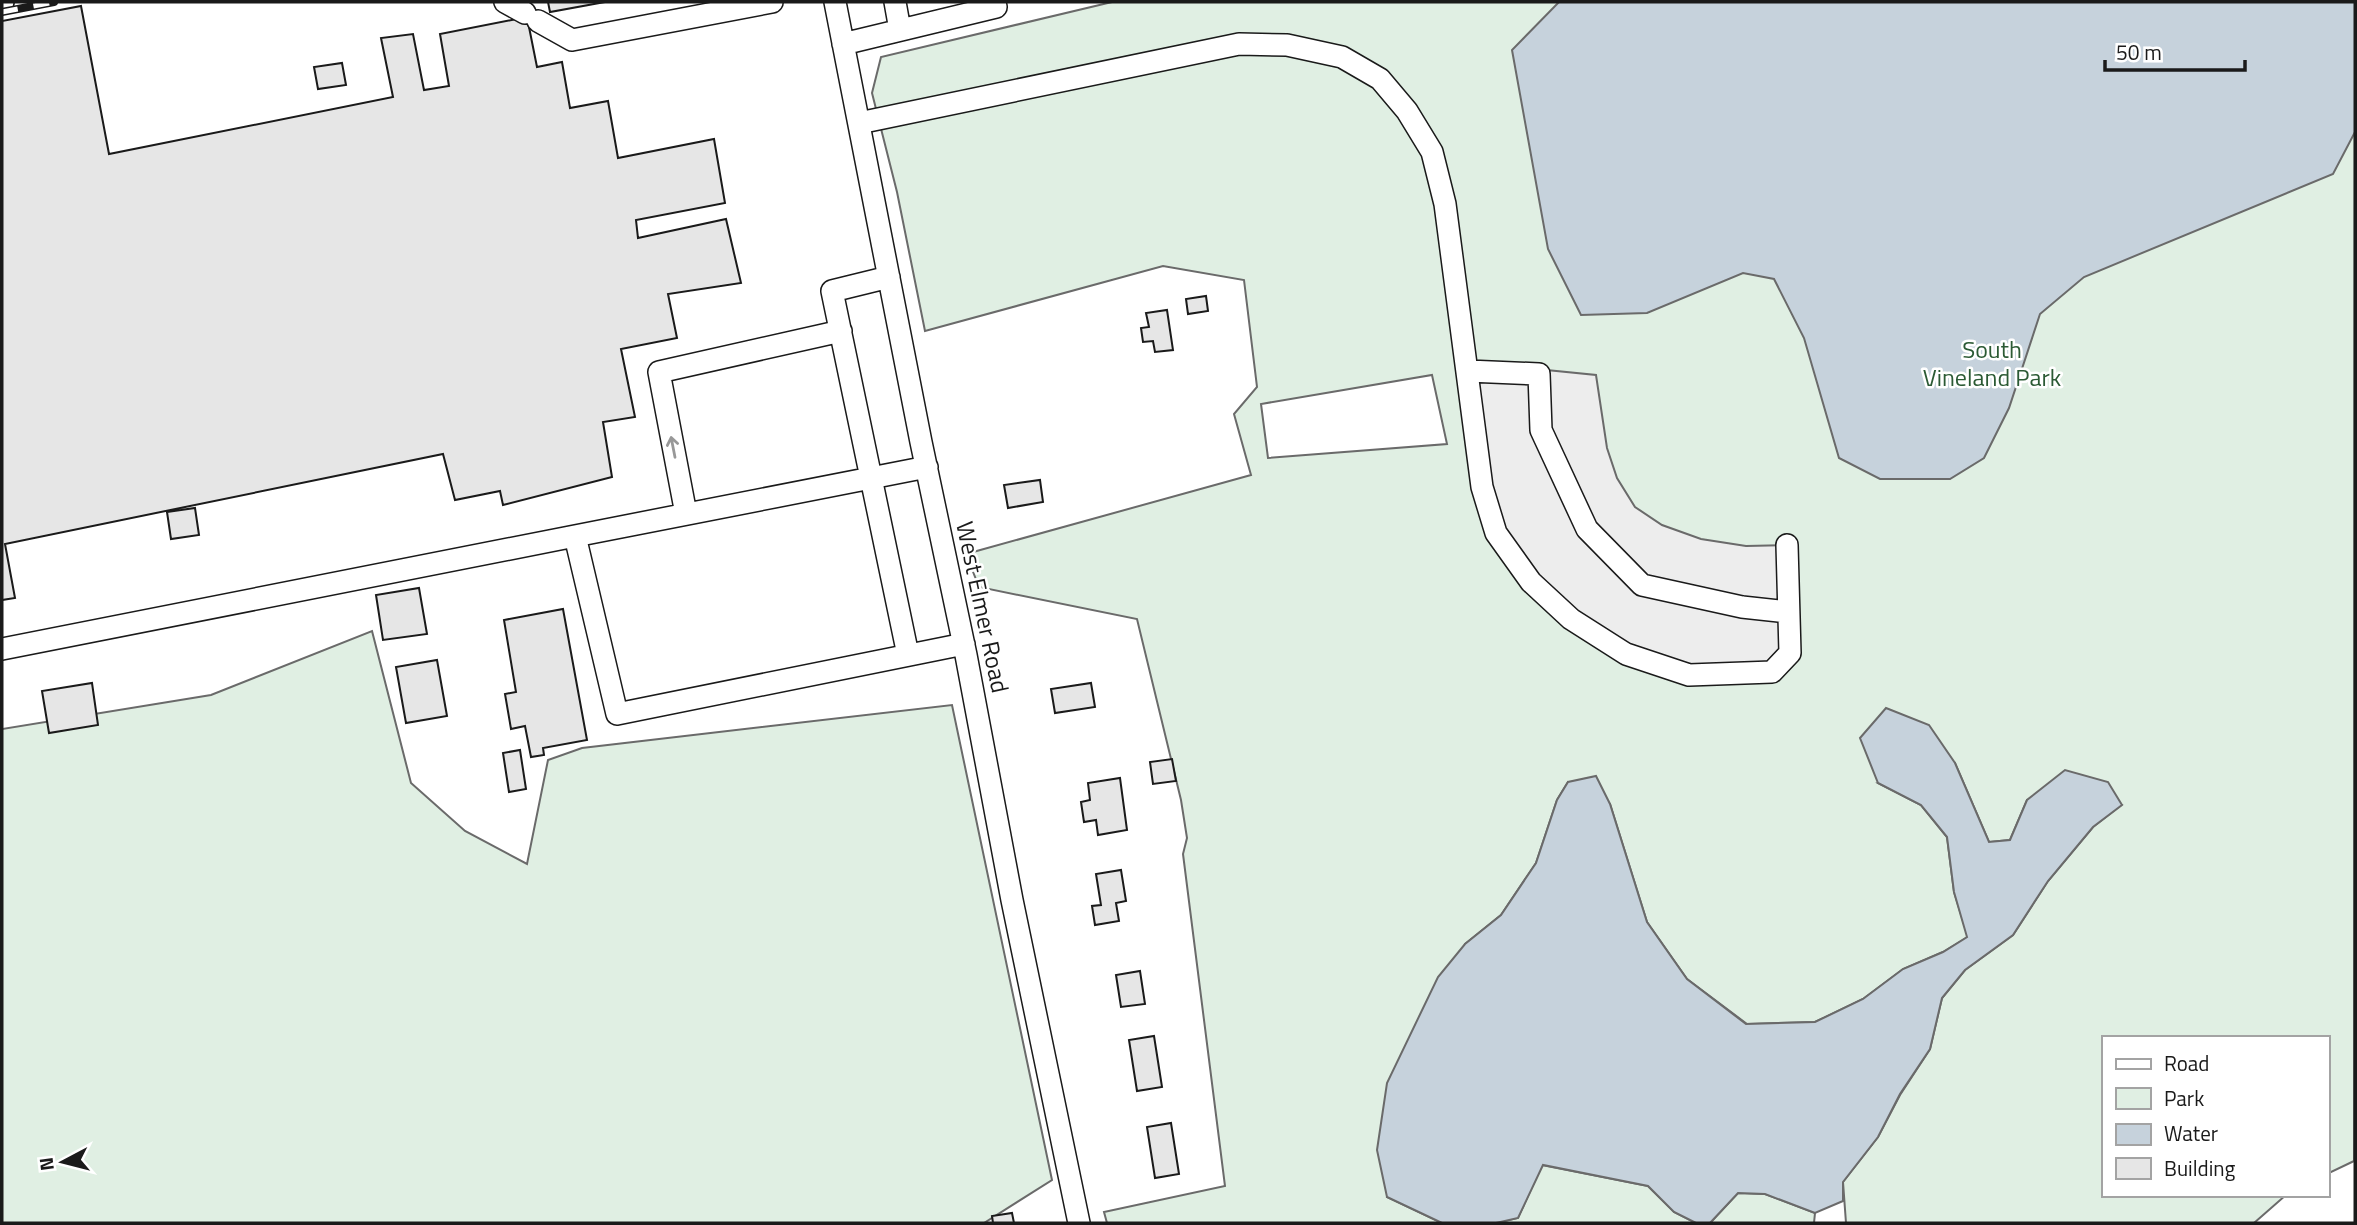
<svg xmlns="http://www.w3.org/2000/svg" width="2357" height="1225" viewBox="0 0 2357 1225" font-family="'Titillium Web',sans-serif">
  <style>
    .green { fill: #e0efe3; stroke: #6a6a6a; stroke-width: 2; fill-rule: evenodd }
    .parking { fill: #ededed; stroke: #6a6a6a; stroke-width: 2 }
    .water { fill: #c6d2dc; stroke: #6a6a6a; stroke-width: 2 }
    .building { fill: #e6e6e6; stroke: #1a1a1a; stroke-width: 2 }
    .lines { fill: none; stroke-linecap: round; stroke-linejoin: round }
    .minor-casing { stroke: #1a1a1a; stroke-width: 24 }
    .minor { stroke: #fff; stroke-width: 21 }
    .rail-casing { stroke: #1a1a1a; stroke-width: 8 }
    .rail { stroke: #fff; stroke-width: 5; stroke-dasharray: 16; stroke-linecap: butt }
    .oneway { stroke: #989898 }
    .labels { text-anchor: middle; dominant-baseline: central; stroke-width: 5; stroke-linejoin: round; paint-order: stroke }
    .park-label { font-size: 24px; fill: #2b5a34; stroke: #fff }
    .street-label { font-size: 24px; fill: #1a1a1a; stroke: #fff }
  </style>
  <rect width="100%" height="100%" fill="#fff"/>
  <path class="green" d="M1112,2H2355L2354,1161L2327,1174V1038H2103V1195H2286L2254,1223H1846L1843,1182L1878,1137L1900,1095L1930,1049L1942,998L1965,970L2013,935L2048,881L2093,827L2121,805L2027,800L2010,840L1989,842L1955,763L1878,783L1921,805L1947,837L1954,892L1968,937L1943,952L1903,969L1863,999L1815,1022L1747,1024L1687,979L1647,922L1610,804L1568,782L1557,800L1536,863L1501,915L1465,944L1387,1197L1442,1223H1107L1104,1212L1225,1186L1183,854L1187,838L1181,800L1137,619L979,587L966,554L1251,475L1234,414L1257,387L1244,280L1163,266L925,331L897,192L872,93L881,57ZM1432,375L1447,444L1268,458L1261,404Z
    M372,631L411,783L465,831L527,864L548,760L582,748L952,705L1052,1180L984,1223H2V729L211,695Z
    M1542,1165L1648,1186L1674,1212L1696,1223H1496L1518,1218Z
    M1738,1193L1765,1194L1815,1213L1814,1223H1710Z"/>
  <path class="parking" d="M1466,362L1596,375L1607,448L1617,478L1635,507L1662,525L1701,539L1746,546L1787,545L1789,626L1772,672L1689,675L1571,619L1496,533Z"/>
  <path class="water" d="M1559,2H2355V132L2333,174L2084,277L2040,314L2009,408L1984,458L1950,479H1880L1839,458L1804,338L1774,279L1743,273L1647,313L1581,315L1548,249L1512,50Z
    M1886,708L1929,725L1955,763L1989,842L2010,840L2027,800L2065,770L2108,782L2122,805L2093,827L2048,881L2013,935L1965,970L1942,998L1930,1049L1900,1094L1878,1137L1843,1182V1201L1815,1213L1765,1194L1738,1193L1710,1223H1696L1674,1212L1648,1186L1543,1165L1518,1218L1496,1223H1442L1387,1197L1377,1150L1387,1083L1438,977L1465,944L1501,915L1536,863L1557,800L1568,782L1596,776L1610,804L1647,922L1687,979L1746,1024L1815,1022L1863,999L1903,969L1943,952L1967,937L1954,892L1947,837L1921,805L1878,783L1860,738Z"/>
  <path class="building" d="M548,2H605L550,12Z
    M81,6L109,154L393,97L381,38L413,34L424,90L449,86L440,34L527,17L537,67L562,62L570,108L608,101L618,158L714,139L725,203L636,220L638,238L726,219L741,283L668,294L677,338L621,349L635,417L603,422L612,477L503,505L500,491L455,500L443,454L5,544L15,598L2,600V21Z
    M342,63L346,85L318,89L314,67Z
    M1206,296L1208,311L1188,314L1186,299Z
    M1167,310L1173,350L1155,352L1153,341L1143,342L1141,328L1149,327L1146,313Z
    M1040,480L1043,502L1008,508L1004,485Z
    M195,508L199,535L171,539L167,512Z
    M419,588L427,634L383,640L376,595Z
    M563,609L587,740L543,748L544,755L531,757L525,726L511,729L505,694L516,692L504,620Z
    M437,660L447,716L406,723L396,667Z
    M92,683L98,725L49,733L42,691Z
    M1091,683L1095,707L1055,713L1051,689Z
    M520,750L526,789L509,792L503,753Z
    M1172,759L1176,781L1153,784L1150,762Z
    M1120,778L1127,830L1098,835L1096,820L1084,822L1081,802L1090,800L1088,783Z
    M1121,870L1126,901L1116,903L1119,921L1095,925L1092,906L1101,905L1096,874Z
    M1140,971L1145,1004L1121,1007L1116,975Z
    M1154,1036L1162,1087L1137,1091L1129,1040Z
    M1171,1123L1179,1174L1155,1178L1147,1127Z
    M1012,1213L1014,1223H993L992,1216Z"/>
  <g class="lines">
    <g class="minor-casing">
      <path id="minor" d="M2,2H3
        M505,2L525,13
        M835,2L921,442L966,655L1012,900L1079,1223
        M895,2L900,30
        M538,21L572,40L772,2
        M843,44L996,7L995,2
        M859,123L1239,44L1287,45L1342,57L1380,79L1407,111L1432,152L1445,204L1482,487L1496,533L1531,582L1571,619L1626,654L1689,675L1772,672L1790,653L1787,545
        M889,277L832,291L908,655
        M1468,371L1539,374L1541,430L1587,529L1642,585L1742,607L1788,612
        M927,467L575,536L617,714L964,644
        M686,514L659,372L841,331
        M2,649L575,536"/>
    </g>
    <use href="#minor" class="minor"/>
    <g class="rail-casing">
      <path id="rail" d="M2,12L54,2"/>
    </g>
    <use href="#rail" class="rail"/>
  </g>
  <defs><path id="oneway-shaft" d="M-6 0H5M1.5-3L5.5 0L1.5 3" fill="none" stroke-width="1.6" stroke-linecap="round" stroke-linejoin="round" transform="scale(1.75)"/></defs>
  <use class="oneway" href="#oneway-shaft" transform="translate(673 447) rotate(-101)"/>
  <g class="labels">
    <g class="park-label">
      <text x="1992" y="349">South<tspan x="1992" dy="28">Vineland Park</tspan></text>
    </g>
    <g class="street-label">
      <text transform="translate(983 607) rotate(78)">West Elmer Road</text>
    </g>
  </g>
  <rect width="2357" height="1225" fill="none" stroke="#1a1a1a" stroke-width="7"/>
  <rect x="2102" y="1036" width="228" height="161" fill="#ffffff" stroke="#a3a3a3" stroke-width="2"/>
  <rect x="2116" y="1059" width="35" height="10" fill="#ffffff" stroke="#a3a3a3" stroke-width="2"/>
  <text x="2164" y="1071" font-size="21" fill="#1a1a1a">Road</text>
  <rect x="2116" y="1088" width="35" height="21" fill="#e0efe3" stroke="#a3a3a3" stroke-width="2"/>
  <text x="2164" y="1106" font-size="21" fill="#1a1a1a">Park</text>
  <rect x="2116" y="1124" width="35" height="21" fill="#c6d2dc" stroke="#a3a3a3" stroke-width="2"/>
  <text x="2164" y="1141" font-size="21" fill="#1a1a1a">Water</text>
  <rect x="2116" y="1158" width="35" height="21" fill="#e6e6e6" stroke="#a3a3a3" stroke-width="2"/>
  <text x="2164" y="1176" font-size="21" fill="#1a1a1a">Building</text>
  <g transform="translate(63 1162) rotate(263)" stroke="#ffffff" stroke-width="5" paint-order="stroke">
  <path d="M0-5L12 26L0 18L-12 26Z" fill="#1a1a1a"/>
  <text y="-10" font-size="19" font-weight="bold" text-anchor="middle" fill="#1a1a1a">N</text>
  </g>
  <path d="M2105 60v10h140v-10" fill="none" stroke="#1a1a1a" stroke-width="3.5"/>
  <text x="2116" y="60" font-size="21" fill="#1a1a1a" stroke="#ffffff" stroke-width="5" paint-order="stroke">50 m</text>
</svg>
